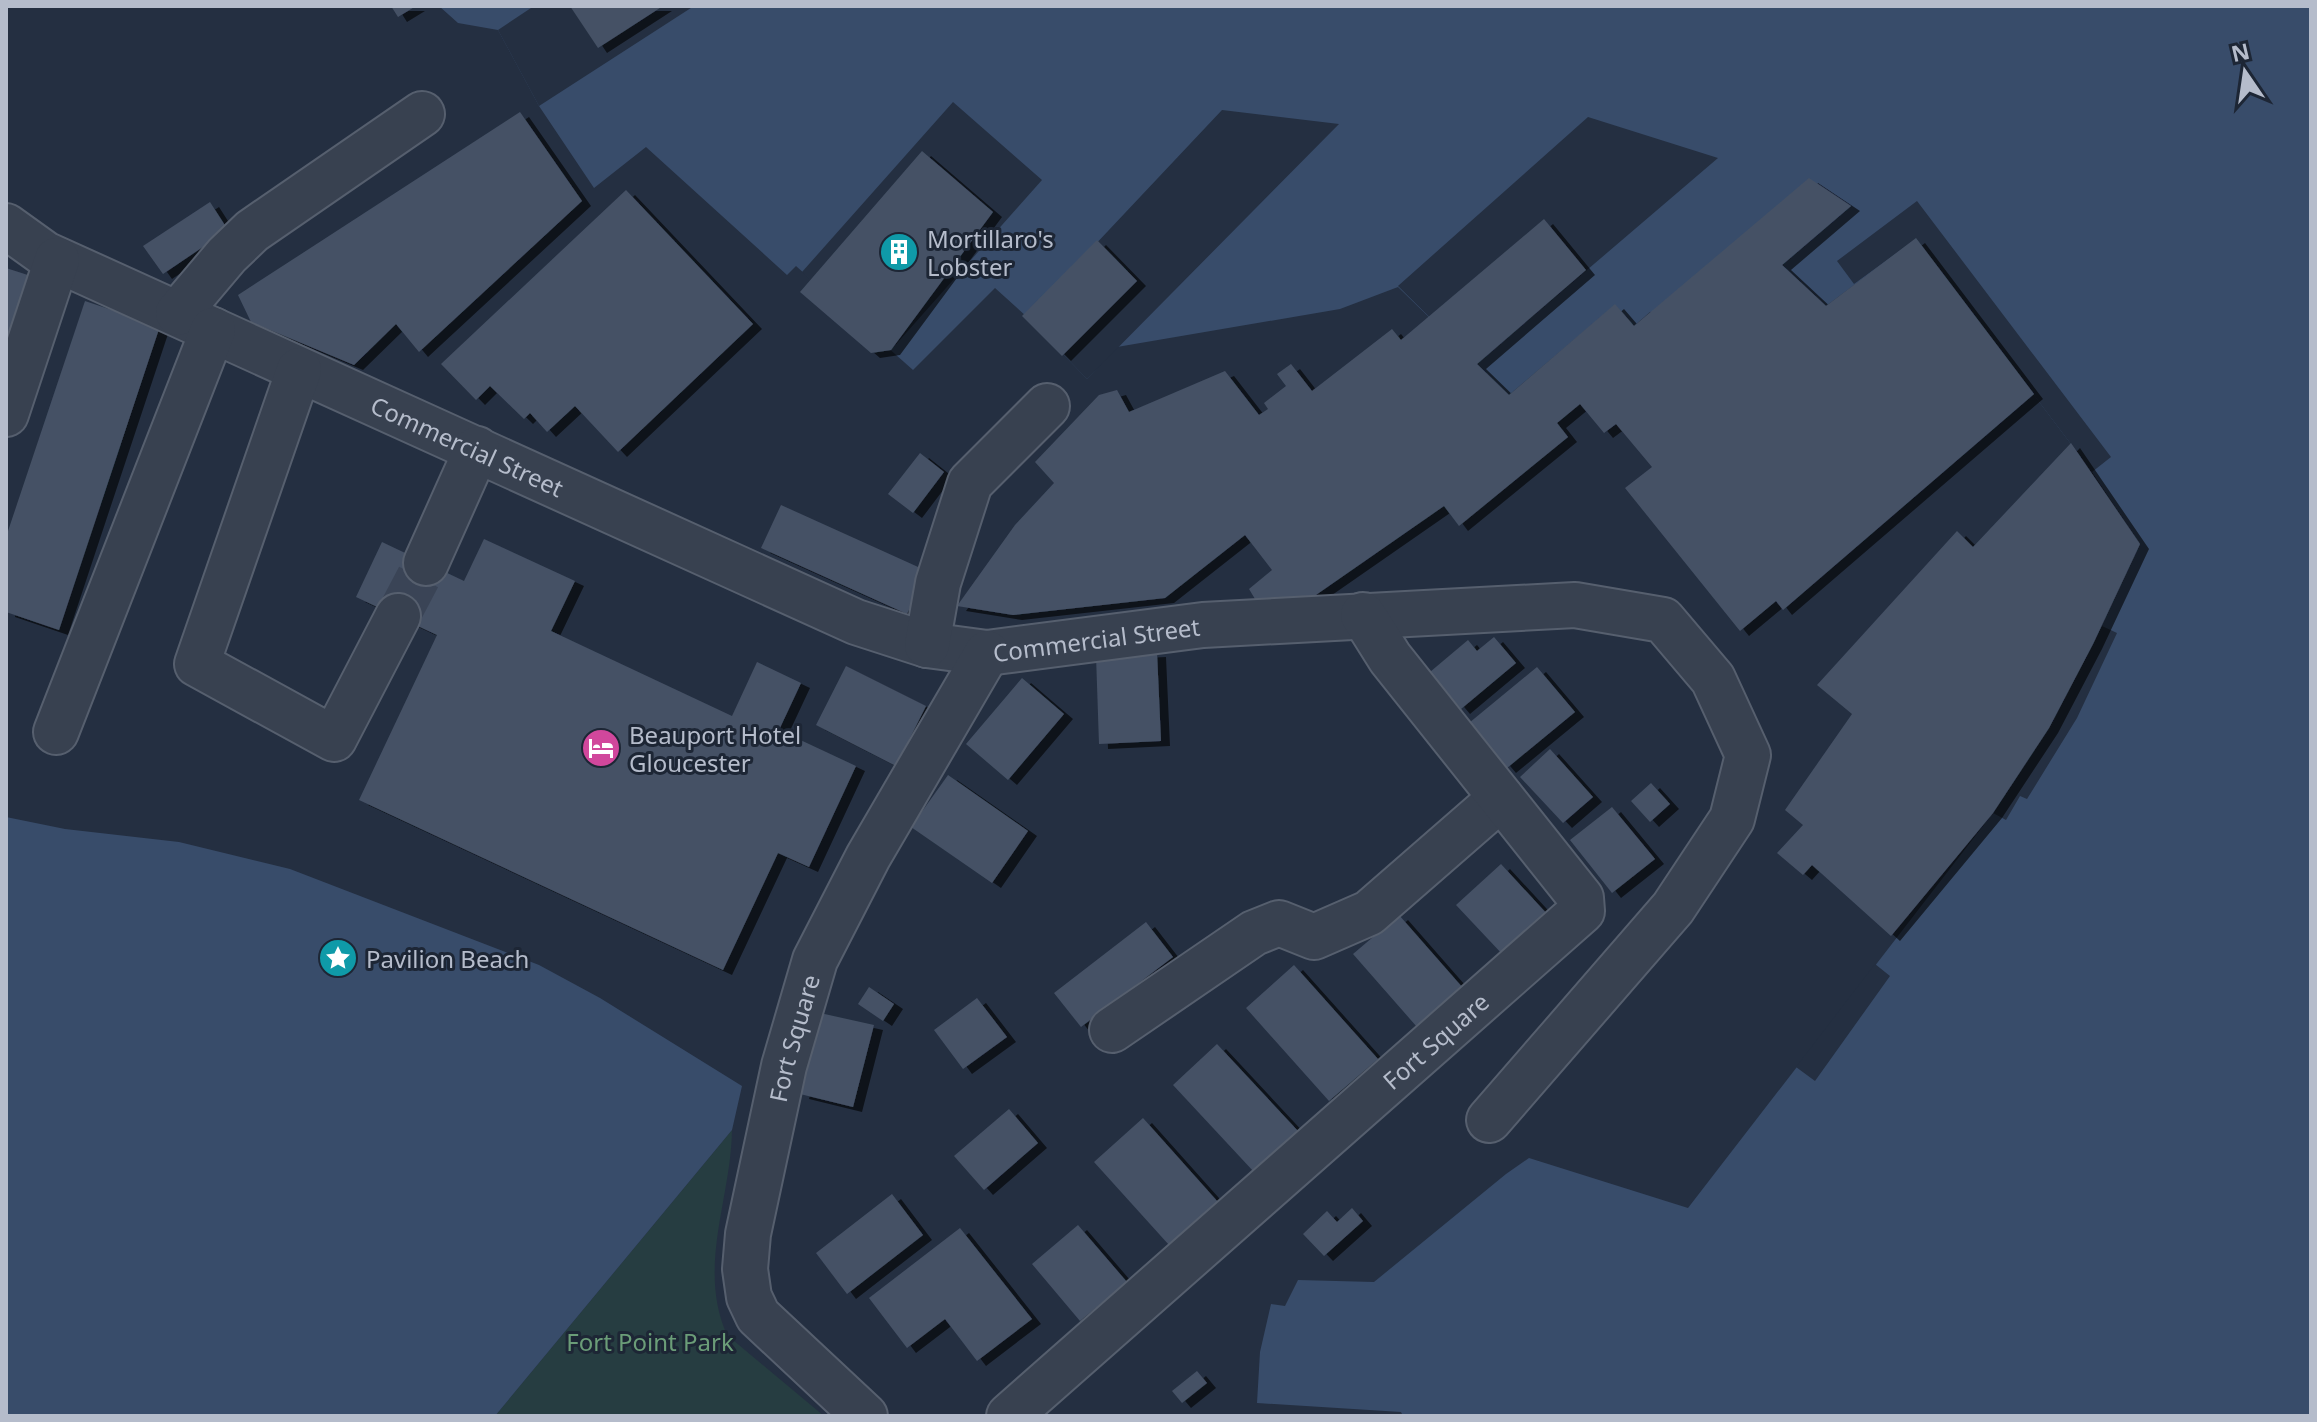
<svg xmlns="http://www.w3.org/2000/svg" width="2317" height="1422" viewBox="0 0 2317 1422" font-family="'Noto Sans',sans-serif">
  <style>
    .green { fill: #263d41 }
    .water { fill: #384c6a }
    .pier { fill: #242f41 }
    .building { fill: #455165; filter: url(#shadow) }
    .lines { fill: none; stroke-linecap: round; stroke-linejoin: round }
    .minor-tunnel { stroke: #3a4456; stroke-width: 44; stroke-dasharray: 44 22; stroke-linecap: butt }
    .minor-casing { stroke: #565f6e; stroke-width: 48 }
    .minor { stroke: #384150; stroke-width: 44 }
    .labels { text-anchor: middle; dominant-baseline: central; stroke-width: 6; stroke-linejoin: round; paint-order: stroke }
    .poi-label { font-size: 24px; fill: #b5bccb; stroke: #1d2635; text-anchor: start }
    .street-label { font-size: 24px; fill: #b5bccb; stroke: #1d2635 }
    .park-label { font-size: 24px; fill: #6b9d78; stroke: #1d2635 }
  </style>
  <defs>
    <filter id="shadow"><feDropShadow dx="9" dy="5" stdDeviation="0" flood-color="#0009"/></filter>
  </defs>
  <rect width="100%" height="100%" fill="#242f41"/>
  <path class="green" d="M732,1130C731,1200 697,1267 727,1335L824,1416H495Z"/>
  <path class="water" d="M439,6H2311V1416H1403L1401,1412L1257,1403L1260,1352L1271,1304L1285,1306L1298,1280L1374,1282L1506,1174L1529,1158L1688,1208L1993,813L2050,728L2093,644L2140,544L2092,472L1916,239L1826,306L1650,312L1634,326L1615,305L1509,395L1398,287L1340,309L1117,347L1087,379L1027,317L995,288L913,370L796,266L787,275L646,147L594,188L539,106L498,30L458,23Z
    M6,817L65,829L179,842L290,869L539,965L600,998L742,1086L732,1130L495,1416H6Z"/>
  <path class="pier" d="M534,6H694L539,106L498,30Z
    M953,102L1042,180L891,350L802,272Z
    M1222,110L1339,124L1087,379L1027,317Z
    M1588,117L1718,158L1477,364L1398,286Z
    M1917,201L2111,457L2092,472L1916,239L1854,284L1837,261Z
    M2102,626L2117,633L2077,718L2027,799L2020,796L2006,820L1993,813L2050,728Z
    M1875,964L1890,976L1815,1081L1796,1067Z"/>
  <path class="building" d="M391,6H416L398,17Z
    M570,6H663L598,48Z
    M520,112L582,201L419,352L396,324L354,365L251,322L238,295Z
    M922,151L993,212L891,350L871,353L800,292Z
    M1809,178L1851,206L1782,265L1826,306L1916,238L2034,394L1783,610L1776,601L1740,631L1625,488L1652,467L1616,424L1604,433L1580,404L1557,423L1568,437L1459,526L1444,506L1313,597L1258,604L1249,589L1272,570L1245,535L1165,598L1013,615L957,606L1015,525L1054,483L1035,462L1099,395L1117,390L1129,412L1225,371L1259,415L1268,409L1264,403L1286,386L1277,374L1291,364L1312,391L1392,329L1401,340L1544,219L1586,270L1477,364L1509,395L1615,304L1634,326Z
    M626,190L753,324L618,452L575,406L547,432L530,413L524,419L490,386L476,400L441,364Z
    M210,202L228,230L163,274L143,246Z
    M1097,240L1137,281L1062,356L1022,316Z
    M6,268L34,277L6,361Z
    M85,301L160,326L59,630L6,612V537Z
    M2071,443L2140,544L2093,644L2049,728L1993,813L1891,936L1812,865L1803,875L1777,853L1803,825L1785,810L1852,714L1817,685L1957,531L1973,547Z
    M920,453L944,472L913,513L888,494Z
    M781,505L927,571L907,614L761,548Z
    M484,539L575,581L551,631L732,716L757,662L801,683L779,730L856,766L809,867L778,853L723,970L359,800L437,635L356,597L382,542L464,581Z
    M1494,637L1516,663L1461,709L1430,672L1468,640L1477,651Z
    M1157,652L1161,741L1099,744L1096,655Z
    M846,666L926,706L896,766L816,725Z
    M1537,667L1575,712L1507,768L1469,723Z
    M1022,678L1064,714L1008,780L966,744Z
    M1550,749L1593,797L1563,823L1520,777Z
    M948,775L1028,831L992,883L911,827Z
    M1651,783L1670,804L1650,822L1631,801Z
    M1612,807L1655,859L1612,893L1570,840Z
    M1501,864L1548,915L1504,956L1456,905Z
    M1399,915L1463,988L1417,1027L1353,954Z
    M1146,922L1173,957L1081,1027L1054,993Z
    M1294,965L1378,1059L1329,1101L1246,1008Z
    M869,987L894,1004L883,1021L858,1004Z
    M977,998L1007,1037L963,1069L934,1030Z
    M820,1013L874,1025L853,1107L800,1094Z
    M1217,1044L1298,1131L1254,1172L1173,1085Z
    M1009,1109L1038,1143L984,1190L954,1156Z
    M1143,1118L1218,1202L1169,1245L1094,1162Z
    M892,1194L923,1235L847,1294L816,1253Z
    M1352,1208L1363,1221L1324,1256L1303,1234L1327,1211L1337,1222Z
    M1078,1225L1127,1282L1080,1321L1032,1264Z
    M960,1228L1032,1319L977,1361L945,1319L907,1348L869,1298Z
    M1197,1371L1207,1383L1182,1403L1172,1391Z"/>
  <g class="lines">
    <path class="minor-tunnel" d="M398,616L426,563"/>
    <g class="minor-casing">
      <g id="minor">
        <path id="s1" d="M6,226L45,254L856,622L927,645L987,653L1203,625L1575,605L1663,620L1713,679L1748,755L1732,819L1673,908L1489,1120"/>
        <path d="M178,313L227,255L252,231L422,114"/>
        <path d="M299,370L197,664L334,739L398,616"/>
        <path d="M6,414L57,260"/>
        <path d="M426,563L477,449"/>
        <path d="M927,645L938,583L970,483L1047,406"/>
        <path d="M56,732L213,330"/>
        <path d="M1112,1030L1254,933L1279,923L1314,937L1369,913L1501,798"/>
        <path id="s2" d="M865,1416L758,1316L749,1297L745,1269L748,1234L784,1066L815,960L868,857L987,653"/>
        <path id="s3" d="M1009,1416L1582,911L1581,898L1390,658L1363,615"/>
      </g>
    </g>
    <use href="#minor" class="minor"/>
  </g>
  <defs>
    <g id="building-disc" transform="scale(2)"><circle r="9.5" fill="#0f9aa8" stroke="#1d2635"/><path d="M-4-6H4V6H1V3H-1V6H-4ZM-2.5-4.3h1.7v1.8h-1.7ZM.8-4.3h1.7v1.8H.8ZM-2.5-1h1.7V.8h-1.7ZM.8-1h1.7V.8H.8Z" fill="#fff"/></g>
    <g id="hotel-disc" transform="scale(2)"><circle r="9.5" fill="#d1479c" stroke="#1d2635"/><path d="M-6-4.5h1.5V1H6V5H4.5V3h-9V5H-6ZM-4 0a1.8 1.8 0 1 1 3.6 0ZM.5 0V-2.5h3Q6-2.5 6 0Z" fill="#fff"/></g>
    <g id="sight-disc" transform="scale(2)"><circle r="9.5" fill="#0f9aa8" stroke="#1d2635"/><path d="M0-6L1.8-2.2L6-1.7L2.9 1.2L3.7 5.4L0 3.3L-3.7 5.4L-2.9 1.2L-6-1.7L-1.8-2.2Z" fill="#fff"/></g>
  </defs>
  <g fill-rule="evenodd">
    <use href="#building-disc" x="899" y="252"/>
    <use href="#hotel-disc" x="601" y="748"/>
    <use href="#sight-disc" x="338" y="958"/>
  </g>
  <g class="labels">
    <g class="poi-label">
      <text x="927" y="238">Mortillaro's<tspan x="927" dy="28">Lobster</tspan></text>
      <text x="629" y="734">Beauport Hotel<tspan x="629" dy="28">Gloucester</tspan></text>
      <text x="366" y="958">Pavilion Beach</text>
    </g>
    <g class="street-label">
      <text stroke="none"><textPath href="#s1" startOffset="512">Commercial Street</textPath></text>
      <text stroke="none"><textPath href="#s1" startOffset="1184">Commercial Street</textPath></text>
      <text stroke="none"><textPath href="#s2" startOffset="432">Fort Square</textPath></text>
      <text stroke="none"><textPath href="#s3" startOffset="568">Fort Square</textPath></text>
    </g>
    <g class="park-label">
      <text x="650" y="1341">Fort Point Park</text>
    </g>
  </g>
  <rect width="2317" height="1422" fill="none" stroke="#b5bccb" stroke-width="16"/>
  <g transform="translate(2245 72) rotate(347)" stroke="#1d2635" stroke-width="6" paint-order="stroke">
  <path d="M0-6L14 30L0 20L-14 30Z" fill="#b5bccb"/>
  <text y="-12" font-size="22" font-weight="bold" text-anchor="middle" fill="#b5bccb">N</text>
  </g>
</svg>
